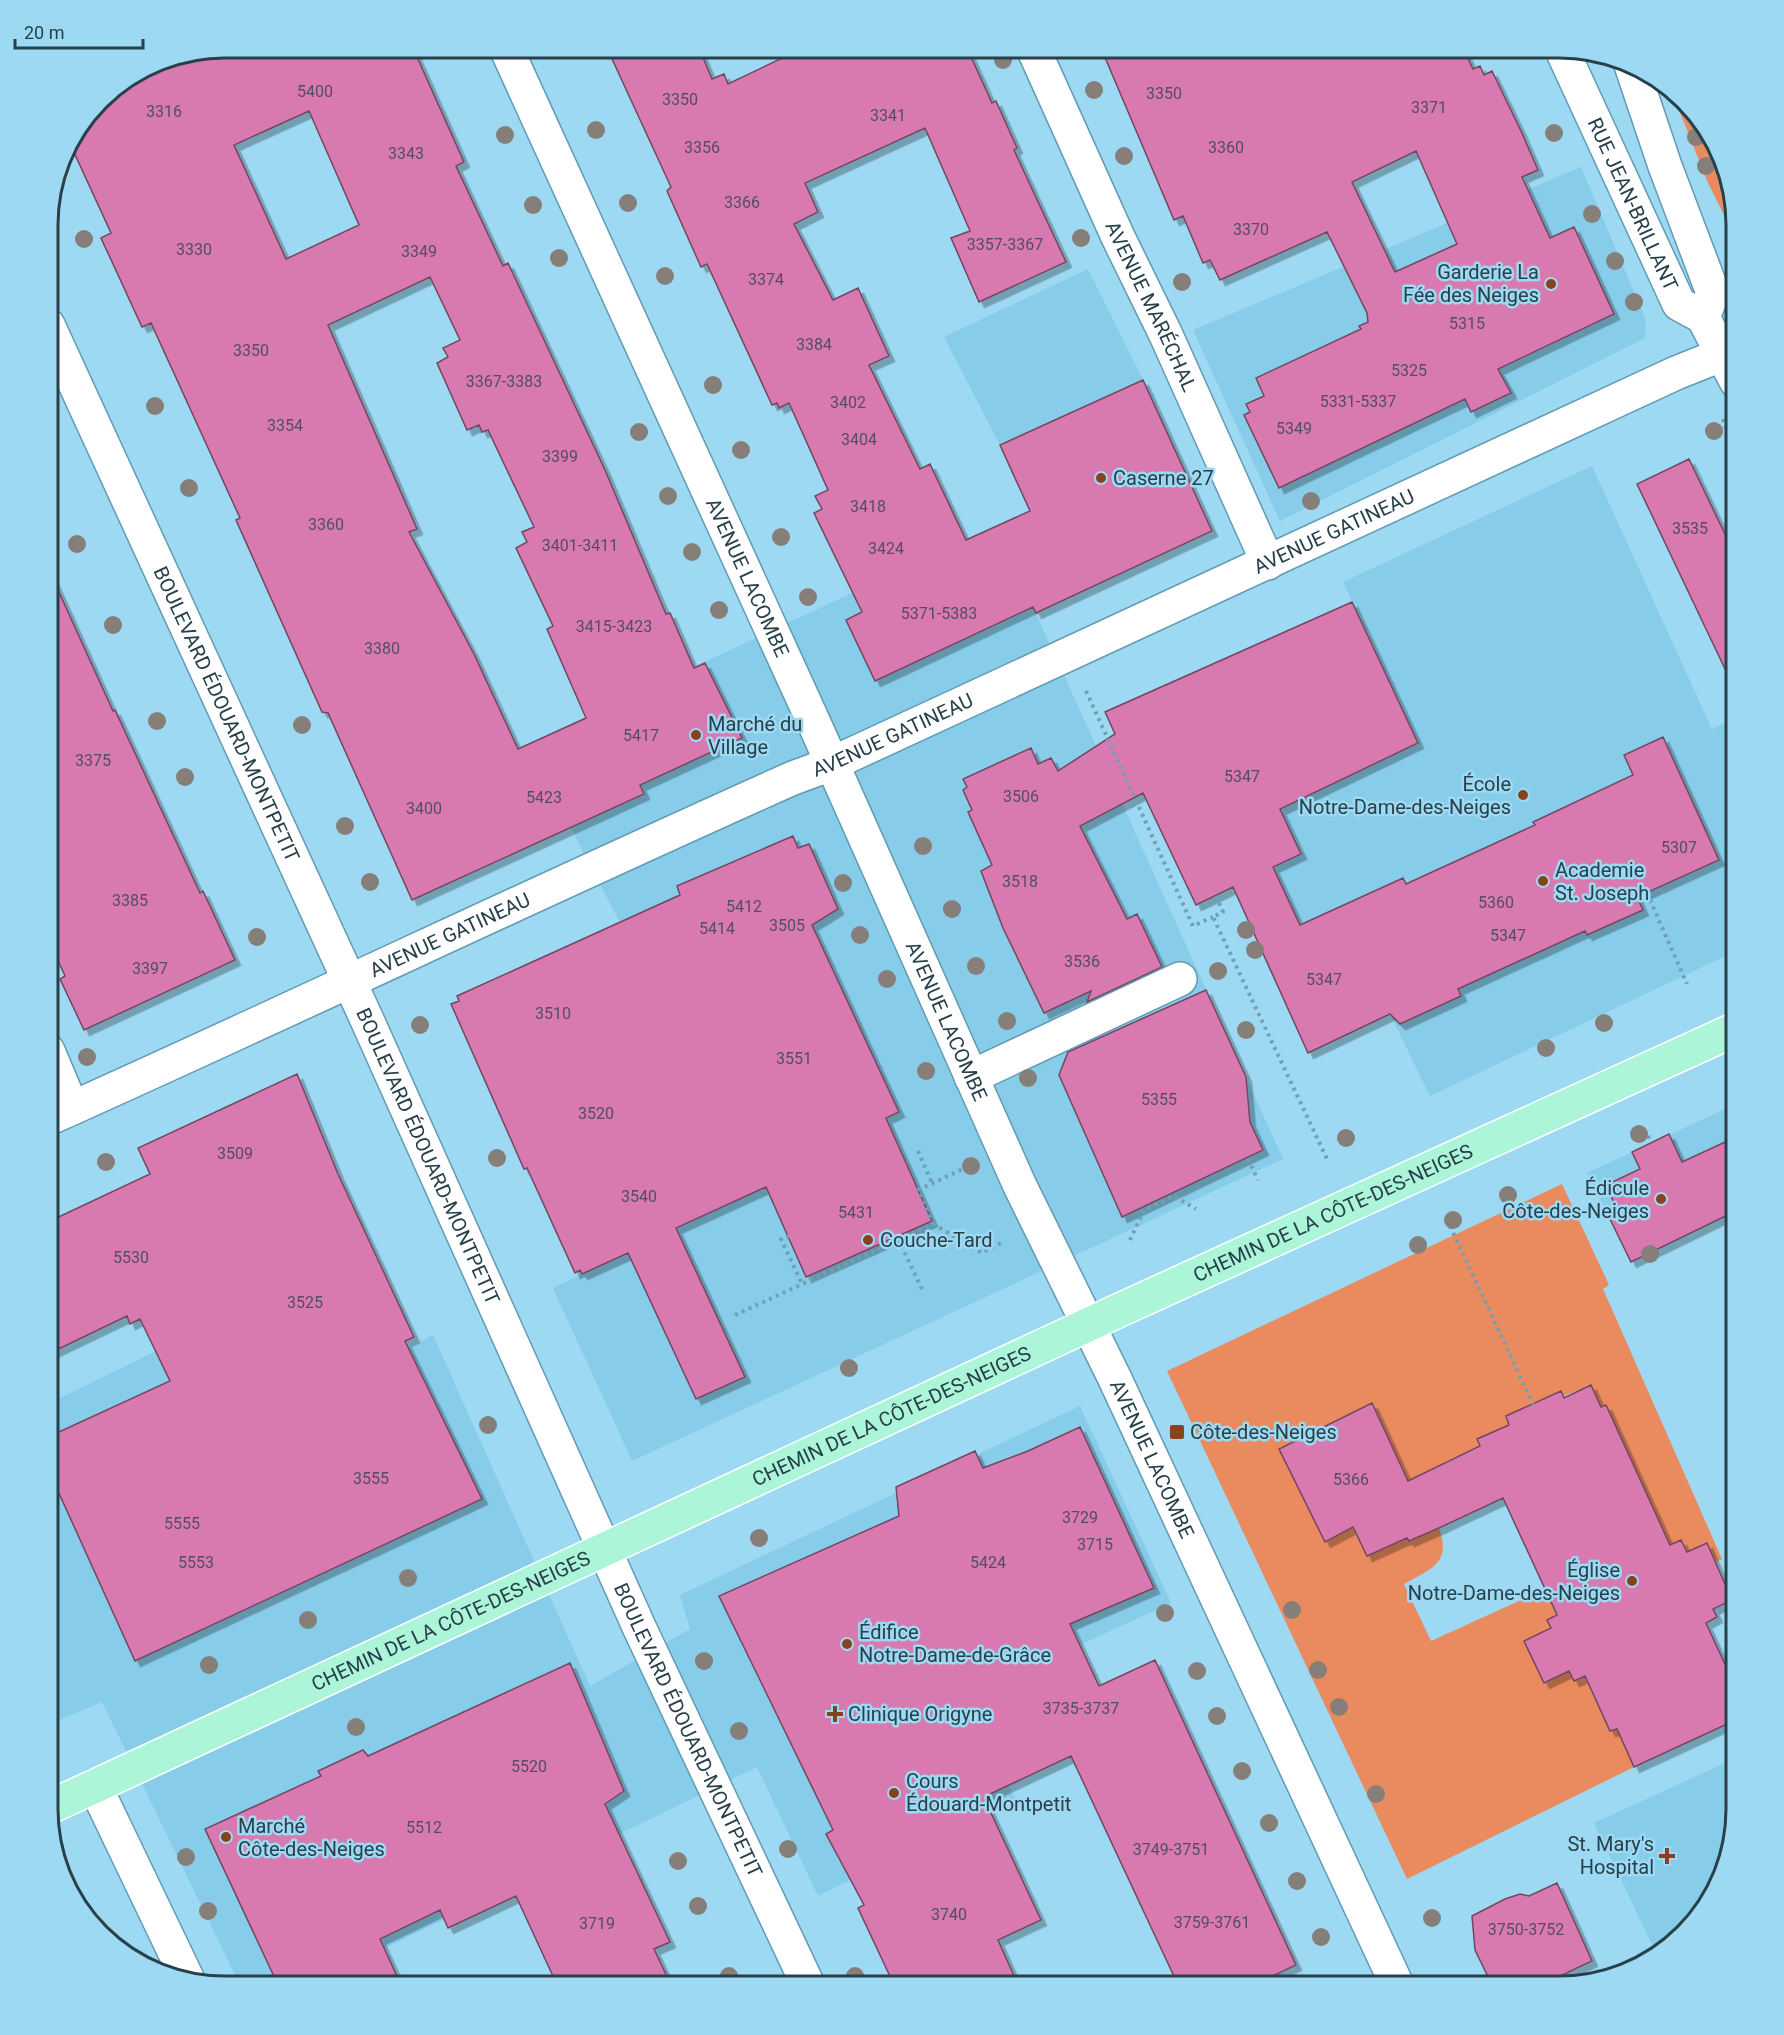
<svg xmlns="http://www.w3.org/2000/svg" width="1784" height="2035" viewBox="0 0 1784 2035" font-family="Roboto,sans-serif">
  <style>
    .built { fill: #87cce9 }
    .green { fill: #e98b5e }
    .building { fill: #d87aaf; stroke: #73465f; stroke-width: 1.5; fill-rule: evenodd; filter: url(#shadow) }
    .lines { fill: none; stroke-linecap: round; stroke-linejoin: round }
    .minor-casing { stroke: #609bb3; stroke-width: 36 }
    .major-casing { stroke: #fff; stroke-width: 36 }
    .path { stroke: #71a0b4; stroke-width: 4; stroke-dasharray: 3 4.5; stroke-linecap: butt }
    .minor { stroke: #fff; stroke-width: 33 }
    .major { stroke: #acf5d9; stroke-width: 33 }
    .tree { fill: #867f79 }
    .poi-dot { fill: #87411b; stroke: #9dd9f3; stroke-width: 2 }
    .labels { text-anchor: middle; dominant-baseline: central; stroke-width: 5; stroke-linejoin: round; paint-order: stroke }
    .number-label { font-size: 16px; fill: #534e63 }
    .street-label { font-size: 20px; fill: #27404a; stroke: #9dd9f3 }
    .poi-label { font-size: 20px; fill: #27404a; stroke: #9dd9f3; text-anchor: start }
    .rim { fill: none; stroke: #27404a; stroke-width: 3 }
  </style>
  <defs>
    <filter id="shadow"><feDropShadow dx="5.5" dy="5.5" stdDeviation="0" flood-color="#0004"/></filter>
  </defs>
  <rect width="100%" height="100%" fill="#9dd9f3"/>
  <path class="built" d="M1581,167L1646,320L1645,338L1280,521L1193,330Z
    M1088,269L1143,380L1000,445L944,337Z
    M1592,466L1712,729L1736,718V951L1430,1096L1390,1014L1309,944L1273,867L1280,809L1418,743L1343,582Z
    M927,558L1033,607L1283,1159L632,1461L553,1288L758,1190L571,828L519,852L484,777L544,737Z
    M1736,1104V1210L1631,1262L1587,1173Z
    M203,1328L373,1367L433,1335L590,1686L690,1629L680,1595L1080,1406L1171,1603L969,1696L1015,1799L818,1896L757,1767L305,1987H241L102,1702L48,1725V1404Z
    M1736,1758V1810L1718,1888L1666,1951L1657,1955L1594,1823Z"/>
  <path class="green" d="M1673,95L1700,118L1727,169L1736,239L1708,183Z
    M1562,1184L1609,1285L1603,1289L1722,1559L1716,1562L1707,1543L1687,1552L1681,1540L1670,1545L1606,1405L1601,1407L1591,1385C1563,1398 1534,1404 1506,1416L1509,1425L1477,1439L1480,1446L1445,1462L1448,1471L1411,1488L1280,1449L1325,1542L1353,1527L1368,1556L1407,1538L1409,1541L1439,1528C1452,1563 1431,1569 1404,1584L1431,1641L1545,1589L1556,1615L1548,1620L1551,1628L1524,1641L1544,1683L1569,1671L1574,1681L1585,1676L1610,1731L1617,1729L1634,1767L1407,1879L1167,1371Z"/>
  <path class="building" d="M225,48H413L464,162L456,166L503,266L508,263L605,470L666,614L670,613L694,668L705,663L742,738L640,785L644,794L412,900L328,713L322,712L236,520L240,518L151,323L142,327L101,238L111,233L72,148V139L108,92L158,61ZM309,111L359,225L286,259L234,145ZM430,277L460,340L443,348L448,357L437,363L467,430L479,425L482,432L488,430L534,527L522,532L527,542L516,548L553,626L547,629L586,718L518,749L474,654L409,532L417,529L328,325Z
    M607,48H699L712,79L724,74L728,84L803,48H967L992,103L996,101L1017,148L1014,150L1066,262L979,302L951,238L970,231L925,128L805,183L818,212L794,224L833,300L858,288L889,356L869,365L920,469L930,464L966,540L1030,511L1000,445L1143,380L1212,531L1036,613L1033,607L875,681L846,620L862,612L814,513L822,509L815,496L828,490L789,403L779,408L777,403L772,405L707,264L701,267L667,191L671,187Z
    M1101,48H1463L1473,69L1480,66L1484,75L1492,71L1521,131L1538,170L1522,177L1550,238L1574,227L1614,314L1498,369L1511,393L1471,412L1465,399L1279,488L1244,415L1250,412L1246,404L1264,396L1256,378L1361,329L1359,326L1368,322L1367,313L1327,232L1220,280L1210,260L1203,263L1183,216L1174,220ZM1416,151L1457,244L1395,272L1352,182Z
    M1689,459L1736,557V692L1637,484Z
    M48,568L113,711L115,710L200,893L203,891L235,960L84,1030L60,979L65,976L48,939Z
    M1352,602L1418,743L1280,809L1301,854L1273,867L1300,925L1403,878L1406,884L1535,825L1533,822L1633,775L1624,755L1663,737L1719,860L1637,897L1643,910L1587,935L1585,931L1458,989L1461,996L1400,1024L1390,1014L1308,1053L1233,887L1196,905L1143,793L1080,826L1127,919L1137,914L1162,967L1087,1002L1091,991L1044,1013L1003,928L981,871L992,865L968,812L972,810L963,790L967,787L963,779L1031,748L1038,764L1051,758L1058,771L1115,734L1105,712Z
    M793,836L798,848L809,844L838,909L812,925L899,1112L886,1118L932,1221L806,1277L766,1187L676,1228L745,1377L696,1399L628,1253L582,1274L580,1270L575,1273L527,1168L524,1169L451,1004L459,1001L457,996L680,895L677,886Z
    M1206,990L1246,1077L1250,1122L1263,1150L1122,1217L1059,1075L1068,1052Z
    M297,1074L338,1174L414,1337L405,1341L482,1499L135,1661L48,1469V1437L170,1381L140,1319L130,1324L127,1316L48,1354V1222L150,1174L138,1148Z
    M1669,1134L1682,1162L1736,1137V1211L1631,1262L1609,1217L1618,1212L1606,1185L1640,1169L1632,1152Z
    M1591,1385L1601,1407L1606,1405L1670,1545L1681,1540L1687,1552L1707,1543L1732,1600L1713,1609L1717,1617L1706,1623L1736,1688V1720L1634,1767L1617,1729L1610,1731L1585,1676L1574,1681L1569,1671L1544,1683L1524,1641L1551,1628L1547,1620L1557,1615L1503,1498L1439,1528L1409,1541L1407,1538L1367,1556L1353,1527L1325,1542L1279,1449L1372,1403L1408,1481L1480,1446L1477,1439L1509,1425L1506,1416L1561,1391L1564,1398Z
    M1080,1427L1154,1588L1070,1624L1099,1686L1155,1660L1296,1965L1250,1987H1179L1071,1756L988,1795L989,1798L985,1800L1041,1920L998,1940L1019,1987H895L858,1908L864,1905L826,1834L833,1830L719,1596L899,1516L896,1487L975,1451L983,1468L1028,1451Z
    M570,1663L624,1791L605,1804L670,1942L654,1949L672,1987H558L516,1896L448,1928L440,1910L380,1939L402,1987H279L205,1829L321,1776L318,1771L363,1750L368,1756Z
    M1557,1883L1592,1961L1537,1987H1493L1475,1950L1472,1916L1505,1899L1520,1894L1529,1896Z"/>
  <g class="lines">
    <g class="minor-casing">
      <g id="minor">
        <path id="s1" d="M506,48L814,723L1020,1186L1115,1379L1398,1987"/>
        <path id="s2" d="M1033,48L1118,237L1166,335L1268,563"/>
        <path id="s3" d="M1561,48L1679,304L1703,317L1736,381"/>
        <path d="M1631,65L1665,166L1713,293L1703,317"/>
        <path id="s4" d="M48,325L368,1022L640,1629L809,1987"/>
        <path d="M48,1051L72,1108"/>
        <path d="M971,1077L1180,979"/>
        <path id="s5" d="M48,1119C298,1007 544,889 793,778L831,764L1676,373L1736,349"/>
        <path d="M95,1786L187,1978"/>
      </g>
    </g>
    <g class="major-casing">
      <g id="major">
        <path id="s6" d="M48,1808L1122,1309L1736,1029"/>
      </g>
    </g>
    <path class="path" d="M1723,419L1736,459
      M1086,691L1193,926L1213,917
      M1647,893L1687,984
      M1216,896L1223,912L1213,917L1328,1161
      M1648,1136L1651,1142
      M918,1151L932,1183
      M1248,1159L1258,1180
      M933,1224L982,1253L1001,1243
      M1450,1226L1533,1404
      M789,1236L781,1239L802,1284
      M898,1239L922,1289
      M1130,1240L1144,1210L1174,1196L1196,1209
      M735,1315L933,1224L918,1190L967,1167"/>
    <use href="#minor" class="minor"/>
    <use href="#major" class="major"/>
  </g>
  <g class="tree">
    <circle cx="1003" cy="60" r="9"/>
    <circle cx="1094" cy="90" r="9"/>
    <circle cx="596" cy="130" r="9"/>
    <circle cx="1554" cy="133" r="9"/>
    <circle cx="505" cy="135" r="9"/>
    <circle cx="1696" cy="137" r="9"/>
    <circle cx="1124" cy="156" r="9"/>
    <circle cx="1706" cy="166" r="9"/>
    <circle cx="628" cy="203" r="9"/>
    <circle cx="533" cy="205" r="9"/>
    <circle cx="1592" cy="214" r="9"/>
    <circle cx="1081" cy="238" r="9"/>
    <circle cx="84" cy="239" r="9"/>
    <circle cx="559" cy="258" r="9"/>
    <circle cx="1615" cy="261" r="9"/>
    <circle cx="665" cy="276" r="9"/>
    <circle cx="1182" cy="282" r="9"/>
    <circle cx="1634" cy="302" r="9"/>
    <circle cx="713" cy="385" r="9"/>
    <circle cx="155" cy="406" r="9"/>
    <circle cx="1714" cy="431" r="9"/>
    <circle cx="639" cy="432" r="9"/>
    <circle cx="741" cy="450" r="9"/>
    <circle cx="189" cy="488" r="9"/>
    <circle cx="668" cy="496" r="9"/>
    <circle cx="1311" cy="501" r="9"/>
    <circle cx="781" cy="537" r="9"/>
    <circle cx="77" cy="544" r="9"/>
    <circle cx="692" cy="552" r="9"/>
    <circle cx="808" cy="597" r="9"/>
    <circle cx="719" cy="610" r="9"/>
    <circle cx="113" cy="625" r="9"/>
    <circle cx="157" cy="721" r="9"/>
    <circle cx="302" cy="725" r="9"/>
    <circle cx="185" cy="777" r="9"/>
    <circle cx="345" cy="826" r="9"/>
    <circle cx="923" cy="846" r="9"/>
    <circle cx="370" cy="882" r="9"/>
    <circle cx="843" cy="883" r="9"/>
    <circle cx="952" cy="909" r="9"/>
    <circle cx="1246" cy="930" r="9"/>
    <circle cx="860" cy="935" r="9"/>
    <circle cx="257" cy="937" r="9"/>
    <circle cx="1255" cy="950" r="9"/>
    <circle cx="976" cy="966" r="9"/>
    <circle cx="1218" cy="971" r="9"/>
    <circle cx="887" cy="979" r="9"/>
    <circle cx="1007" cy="1021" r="9"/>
    <circle cx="1604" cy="1023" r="9"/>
    <circle cx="420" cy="1025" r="9"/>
    <circle cx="1246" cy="1030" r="9"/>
    <circle cx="1546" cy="1048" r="9"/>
    <circle cx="87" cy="1057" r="9"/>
    <circle cx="926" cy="1071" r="9"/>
    <circle cx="1028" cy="1078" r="9"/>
    <circle cx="1639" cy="1134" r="9"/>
    <circle cx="1346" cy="1138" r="9"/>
    <circle cx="497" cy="1158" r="9"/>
    <circle cx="106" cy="1162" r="9"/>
    <circle cx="971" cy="1166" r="9"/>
    <circle cx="1508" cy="1195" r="9"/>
    <circle cx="1453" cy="1220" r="9"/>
    <circle cx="1418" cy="1245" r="9"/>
    <circle cx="1650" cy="1254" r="9"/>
    <circle cx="849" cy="1368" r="9"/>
    <circle cx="488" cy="1425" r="9"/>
    <circle cx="759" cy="1538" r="9"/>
    <circle cx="408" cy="1578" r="9"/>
    <circle cx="1292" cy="1610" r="9"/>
    <circle cx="1165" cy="1613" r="9"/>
    <circle cx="308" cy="1620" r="9"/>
    <circle cx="704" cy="1661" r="9"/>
    <circle cx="209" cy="1665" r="9"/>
    <circle cx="1318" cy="1670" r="9"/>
    <circle cx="1197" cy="1671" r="9"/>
    <circle cx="1339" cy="1707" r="9"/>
    <circle cx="1217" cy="1716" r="9"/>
    <circle cx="356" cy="1727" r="9"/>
    <circle cx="739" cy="1731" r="9"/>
    <circle cx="1242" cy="1771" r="9"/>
    <circle cx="1376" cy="1794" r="9"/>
    <circle cx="1269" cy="1823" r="9"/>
    <circle cx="788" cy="1849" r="9"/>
    <circle cx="186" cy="1857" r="9"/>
    <circle cx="678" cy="1861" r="9"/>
    <circle cx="1297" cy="1881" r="9"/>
    <circle cx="698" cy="1906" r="9"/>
    <circle cx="208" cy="1911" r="9"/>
    <circle cx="1432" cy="1918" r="9"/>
    <circle cx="1321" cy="1937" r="9"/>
    <circle cx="729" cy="1976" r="9"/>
    <circle cx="855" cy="1976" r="9"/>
  </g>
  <g class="poi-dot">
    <circle cx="1551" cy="284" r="6"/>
    <circle cx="1101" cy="478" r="6"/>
    <circle cx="696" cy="735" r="6"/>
    <circle cx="1523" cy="795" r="6"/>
    <circle cx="1543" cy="881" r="6"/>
    <circle cx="1661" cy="1199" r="6"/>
    <circle cx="868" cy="1240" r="6"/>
    <rect x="1169" y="1424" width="16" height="16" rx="3"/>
    <circle cx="1632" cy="1581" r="6"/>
    <circle cx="847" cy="1644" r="6"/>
    <path d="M832 1705h6v6h6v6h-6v6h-6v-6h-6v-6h6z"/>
    <circle cx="894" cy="1793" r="6"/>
    <circle cx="226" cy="1837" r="6"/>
    <path d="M1664 1847h6v6h6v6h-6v6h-6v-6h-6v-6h6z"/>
  </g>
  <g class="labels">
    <g class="number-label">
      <text x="315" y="91">5400</text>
      <text x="1164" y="93">3350</text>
      <text x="680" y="99">3350</text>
      <text x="1429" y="107">3371</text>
      <text x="164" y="111">3316</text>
      <text x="888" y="115">3341</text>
      <text x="702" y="147">3356</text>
      <text x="1226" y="147">3360</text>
      <text x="406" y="153">3343</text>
      <text x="742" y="202">3366</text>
      <text x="1251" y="229">3370</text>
      <text x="1005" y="244">3357-3367</text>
      <text x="194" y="249">3330</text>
      <text x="419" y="251">3349</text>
      <text x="766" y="279">3374</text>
      <text x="1467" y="323">5315</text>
      <text x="814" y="344">3384</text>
      <text x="251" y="350">3350</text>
      <text x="1409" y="370">5325</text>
      <text x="504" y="381">3367-3383</text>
      <text x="1358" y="401">5331-5337</text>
      <text x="848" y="402">3402</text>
      <text x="285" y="425">3354</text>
      <text x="1294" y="428">5349</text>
      <text x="859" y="439">3404</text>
      <text x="560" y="456">3399</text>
      <text x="868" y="506">3418</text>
      <text x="326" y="524">3360</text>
      <text x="1690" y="528">3535</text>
      <text x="580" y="545">3401-3411</text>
      <text x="886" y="548">3424</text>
      <text x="939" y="613">5371-5383</text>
      <text x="614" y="626">3415-3423</text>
      <text x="382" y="648">3380</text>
      <text x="641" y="735">5417</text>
      <text x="93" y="760">3375</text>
      <text x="1242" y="776">5347</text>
      <text x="1021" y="796">3506</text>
      <text x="544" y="797">5423</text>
      <text x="424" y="808">3400</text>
      <text x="1679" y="847">5307</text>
      <text x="1020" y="881">3518</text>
      <text x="130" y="900">3385</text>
      <text x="1496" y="902">5360</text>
      <text x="744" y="906">5412</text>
      <text x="787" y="925">3505</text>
      <text x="717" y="928">5414</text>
      <text x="1508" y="935">5347</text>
      <text x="1082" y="961">3536</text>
      <text x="150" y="968">3397</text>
      <text x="1324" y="979">5347</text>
      <text x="553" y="1013">3510</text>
      <text x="794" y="1058">3551</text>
      <text x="1159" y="1099">5355</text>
      <text x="596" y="1113">3520</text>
      <text x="235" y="1153">3509</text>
      <text x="639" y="1196">3540</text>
      <text x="856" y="1212">5431</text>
      <text x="131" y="1257">5530</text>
      <text x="305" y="1302">3525</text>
      <text x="371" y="1478">3555</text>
      <text x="1351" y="1479">5366</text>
      <text x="1080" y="1517">3729</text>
      <text x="182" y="1523">5555</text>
      <text x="1095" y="1544">3715</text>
      <text x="196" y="1562">5553</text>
      <text x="988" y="1562">5424</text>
      <text x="1081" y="1708">3735-3737</text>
      <text x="529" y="1766">5520</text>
      <text x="424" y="1827">5512</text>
      <text x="1171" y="1849">3749-3751</text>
      <text x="949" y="1914">3740</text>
      <text x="1212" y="1922">3759-3761</text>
      <text x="597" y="1923">3719</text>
      <text x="1526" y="1929">3750-3752</text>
    </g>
    <g class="street-label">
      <text stroke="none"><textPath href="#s3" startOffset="172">RUE JEAN-BRILLANT</textPath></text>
      <text stroke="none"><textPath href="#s2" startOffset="284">AVENUE MARÉCHAL</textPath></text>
      <text stroke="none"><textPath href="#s5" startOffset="1414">AVENUE GATINEAU</textPath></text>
      <text stroke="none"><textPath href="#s1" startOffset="582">AVENUE LACOMBE</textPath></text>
      <text stroke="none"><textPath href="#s4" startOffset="428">BOULEVARD ÉDOUARD-MONTPETIT</textPath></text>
      <text stroke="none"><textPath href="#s5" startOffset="928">AVENUE GATINEAU</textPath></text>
      <text stroke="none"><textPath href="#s5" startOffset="442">AVENUE GATINEAU</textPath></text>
      <text stroke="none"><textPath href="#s1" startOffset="1068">AVENUE LACOMBE</textPath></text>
      <text stroke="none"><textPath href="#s4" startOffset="914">BOULEVARD ÉDOUARD-MONTPETIT</textPath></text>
      <text stroke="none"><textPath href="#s6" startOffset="1416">CHEMIN DE LA CÔTE-DES-NEIGES</textPath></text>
      <text stroke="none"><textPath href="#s6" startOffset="930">CHEMIN DE LA CÔTE-DES-NEIGES</textPath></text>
      <text stroke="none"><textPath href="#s1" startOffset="1552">AVENUE LACOMBE</textPath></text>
      <text stroke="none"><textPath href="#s6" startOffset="444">CHEMIN DE LA CÔTE-DES-NEIGES</textPath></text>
      <text stroke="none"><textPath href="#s4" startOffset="1544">BOULEVARD ÉDOUARD-MONTPETIT</textPath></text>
    </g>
    <g class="poi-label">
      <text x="1539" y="272" text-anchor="end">Garderie La<tspan x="1539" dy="23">Fée des Neiges</tspan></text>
      <text x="1113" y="478">Caserne 27</text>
      <text x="708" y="724">Marché du<tspan x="708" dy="23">Village</tspan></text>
      <text x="1511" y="784" text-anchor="end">École<tspan x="1511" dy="23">Notre-Dame-des-Neiges</tspan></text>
      <text x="1555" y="870">Academie<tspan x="1555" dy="23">St. Joseph</tspan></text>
      <text x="1649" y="1188" text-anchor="end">Édicule<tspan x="1649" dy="23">Côte-des-Neiges</tspan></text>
      <text x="880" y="1240">Couche-Tard</text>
      <text x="1190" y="1432">Côte-des-Neiges</text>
      <text x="1620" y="1570" text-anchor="end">Église<tspan x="1620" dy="23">Notre-Dame-des-Neiges</tspan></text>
      <text x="859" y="1632">Édifice<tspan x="859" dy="23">Notre-Dame-de-Grâce</tspan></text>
      <text x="848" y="1714">Clinique Origyne</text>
      <text x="906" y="1781">Cours<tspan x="906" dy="23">Édouard-Montpetit</tspan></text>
      <text x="238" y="1826">Marché<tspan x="238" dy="23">Côte-des-Neiges</tspan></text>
      <text x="1654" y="1844" text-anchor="end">St. Mary's<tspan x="1654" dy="23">Hospital</tspan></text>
    </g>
  </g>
  <path d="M0 0H1784V2035H0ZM225 58H1559A167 167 0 0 1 1726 225V1809A167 167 0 0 1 1559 1976H225A167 167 0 0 1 58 1809V225A167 167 0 0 1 225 58Z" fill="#9dd9f3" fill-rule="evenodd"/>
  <path class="rim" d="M225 58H1559A167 167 0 0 1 1726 225V1809A167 167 0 0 1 1559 1976H225A167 167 0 0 1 58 1809V225A167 167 0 0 1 225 58Z"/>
  <path d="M15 39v9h128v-9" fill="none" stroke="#27404a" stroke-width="3"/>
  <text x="24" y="39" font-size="18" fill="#27404a" stroke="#9dd9f3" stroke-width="4.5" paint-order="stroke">20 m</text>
</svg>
